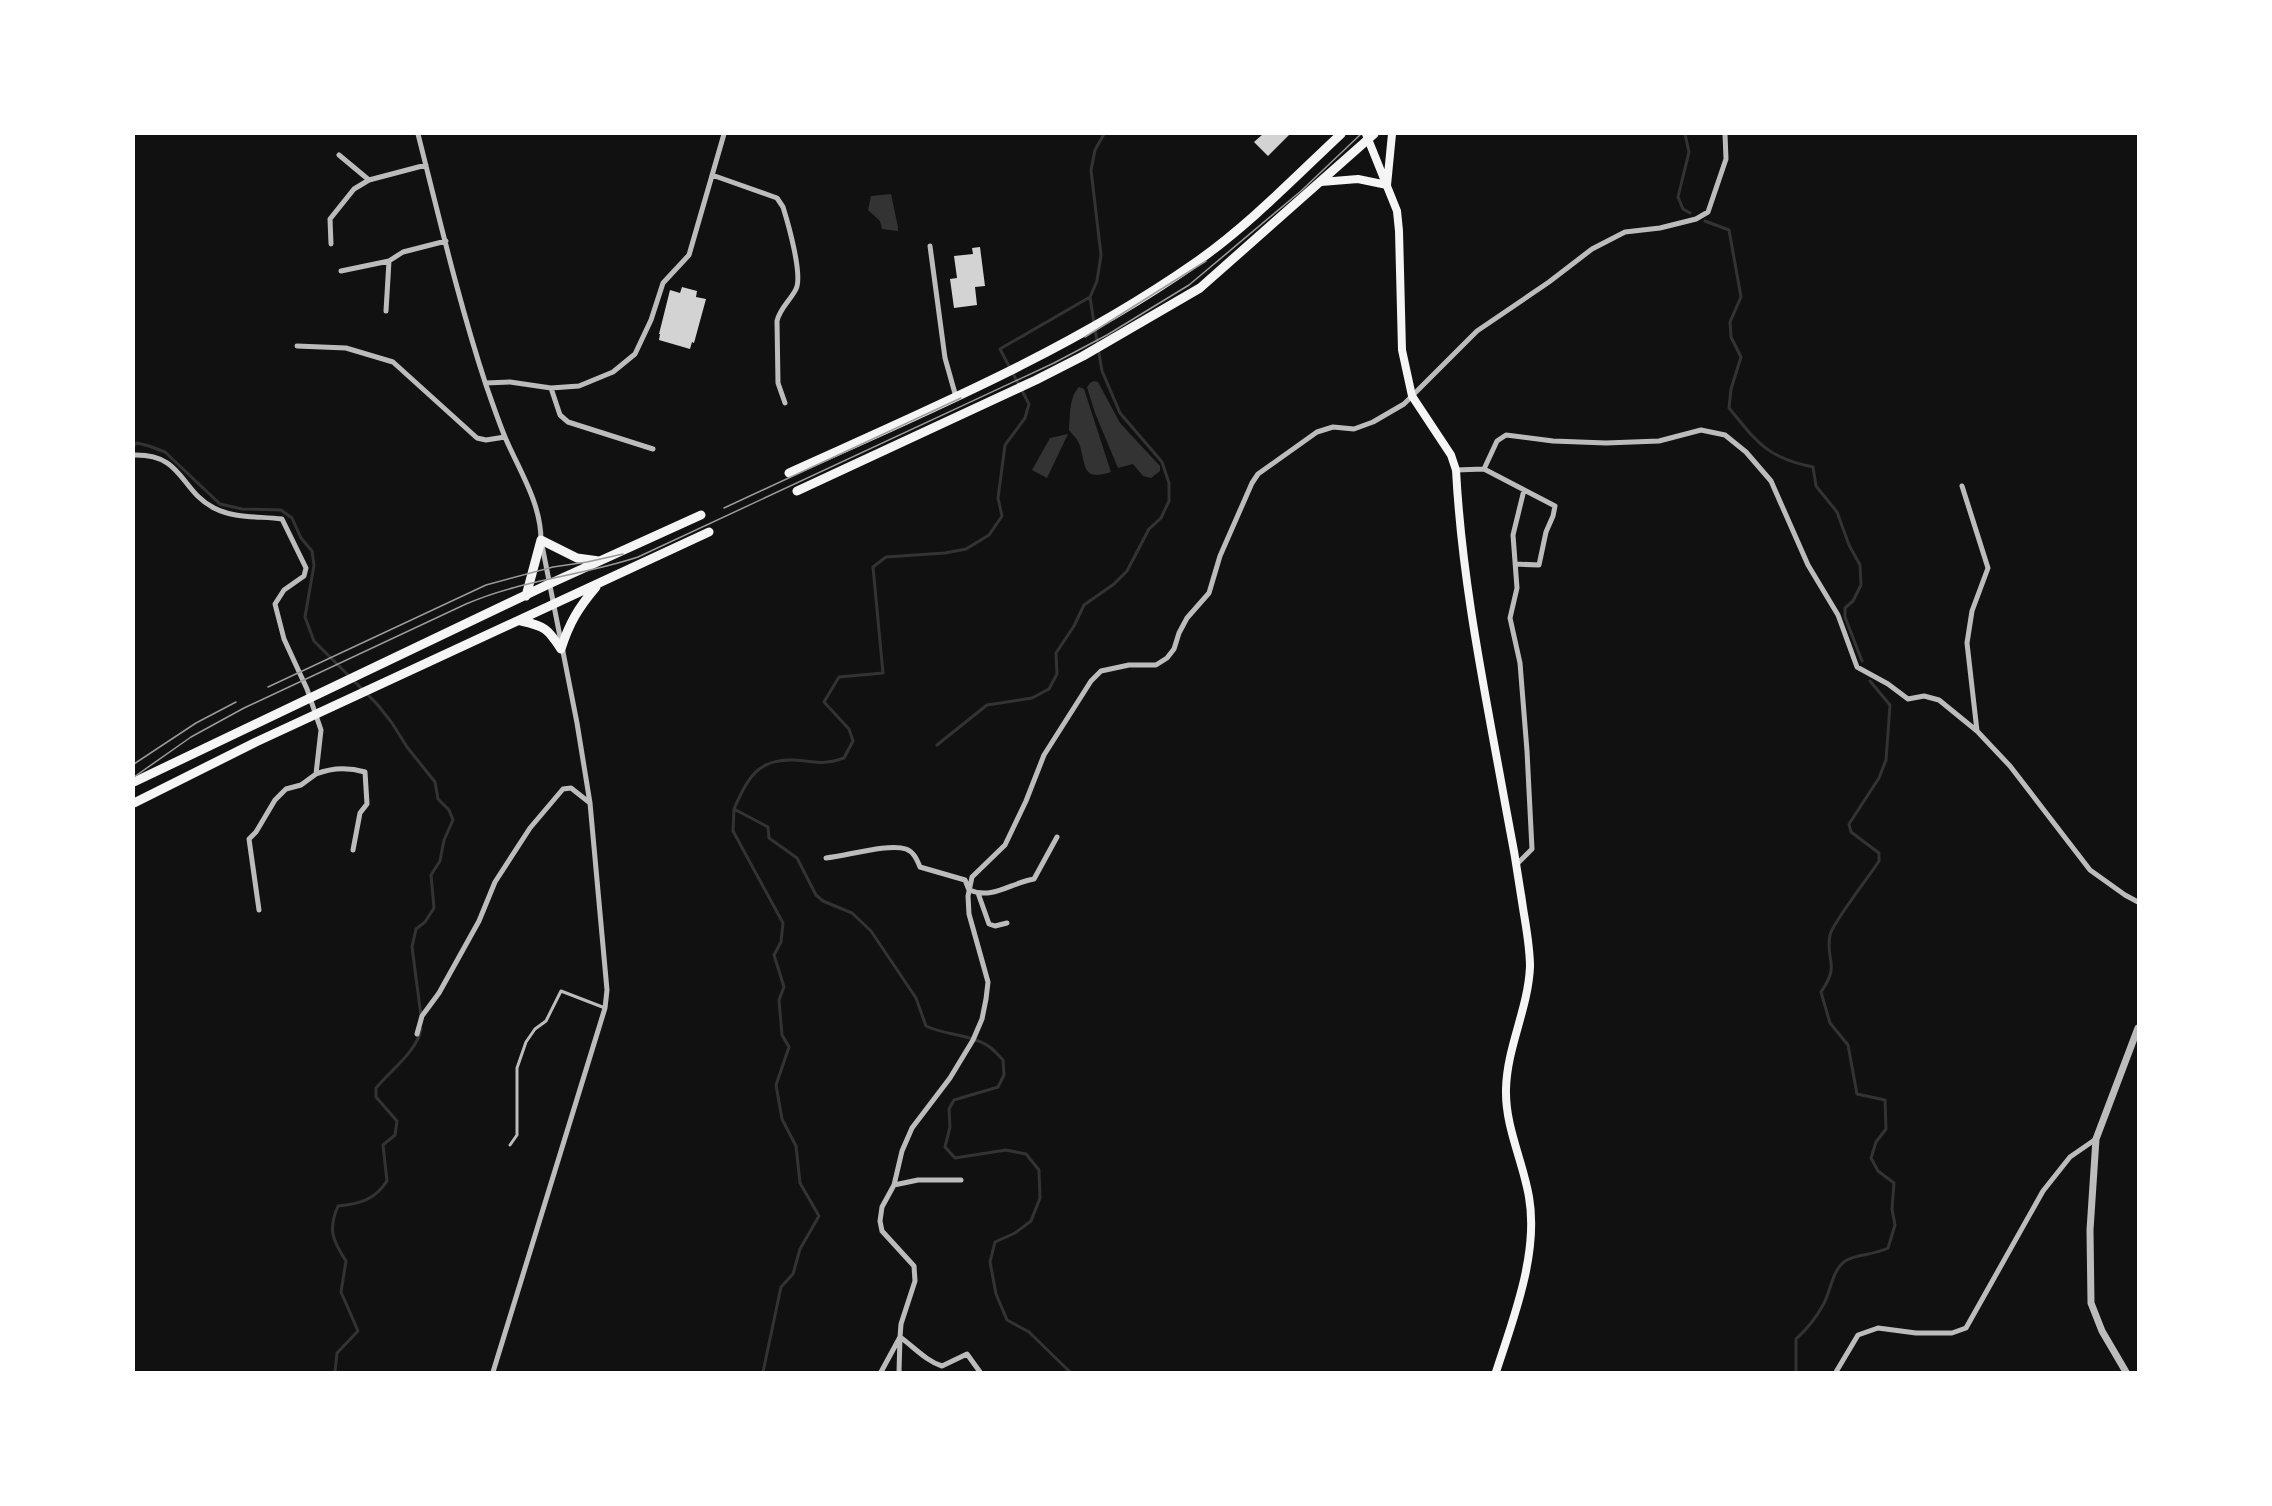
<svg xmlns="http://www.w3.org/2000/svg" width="2272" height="1506" viewBox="0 0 2272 1506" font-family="Rubik,sans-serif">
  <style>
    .water { fill: #333 }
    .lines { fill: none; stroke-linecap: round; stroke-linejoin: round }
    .stream { stroke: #333; stroke-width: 3 }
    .building { fill: #d3d3d3 }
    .service { stroke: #bcbcbc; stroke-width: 3 }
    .minor { stroke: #bcbcbc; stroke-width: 5 }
    .tertiary { stroke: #bcbcbc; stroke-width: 7 }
    .secondary { stroke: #f5f5f5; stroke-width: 8 }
    .primary { stroke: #f5f5f5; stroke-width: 9 }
    .tram { stroke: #9a9a9a; stroke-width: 1.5 }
  </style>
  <rect width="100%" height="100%" fill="#111"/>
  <path class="water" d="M891,194L898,227V231L882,229L880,221L868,210L871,196Z
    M1094,381L1098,382L1120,423L1160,466V471L1151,478L1143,476L1133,464L1118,468L1095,413L1087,387L1090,383Z
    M1079,387L1084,389L1111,472C1083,481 1086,468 1080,446C1078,439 1073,435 1069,430C1070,417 1069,397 1079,387Z
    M1068,434L1047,478L1032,470L1050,438Z"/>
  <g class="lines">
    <path class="stream" d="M1685,134L1689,152L1678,197L1683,209L1690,213
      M1705,221L1729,230L1741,297L1730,322L1731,337L1741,357L1731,389L1729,408C1757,442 1767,458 1813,467L1816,486L1837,512L1849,545L1860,565L1861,585L1853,601L1845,608V617L1862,661
      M1090,297L1094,323
      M134,445L137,443L149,446L165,452L220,504L242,509L281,510L292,518L301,538L312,551L314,565L305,617L314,641L377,704L392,723L407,747L435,782L438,799L449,810L453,820L444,840L440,861L431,875L434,908L425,922L416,929L412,947L421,1016
      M937,745L987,705L1032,698L1049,689L1057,674L1056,653L1074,626L1084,605L1114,584L1127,571L1149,529L1161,518L1169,501V483L1162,462L1120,413L1102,371L1095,329
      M734,809L733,831L783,923L781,942L774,955L784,987L779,1000L782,1035L789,1047L776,1085L782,1119L796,1146L800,1183L819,1216L800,1249L793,1274L781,1287L763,1372
      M335,1372L337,1353L358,1331L341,1292L346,1261C332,1240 328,1229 338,1206C359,1204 375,1200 387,1181L383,1145L395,1135L397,1121L376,1097V1088C390,1071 418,1050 421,1029
      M1070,1372L1029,1332L1007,1320L996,1294L990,1262L995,1242L1015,1233L1031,1221L1040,1198L1039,1170L1026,1154L1006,1150L955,1158L945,1147L950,1127L949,1109L954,1100L998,1087L1004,1075L1003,1060C998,1055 992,1047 985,1044C966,1034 945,1035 926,1026L916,998L871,931L852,913L823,901L816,895L797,858L769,838L768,827L734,809C747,780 757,758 794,760C816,761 821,766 844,758L853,741L849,729L824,702L839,677L883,673L873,567L886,557L945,553L966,549L989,535L1002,516L998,498L1005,445L1025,418L1029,404L1000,349L1090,297L1097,281L1101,255L1091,170L1095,150L1104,134
      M1796,1372V1339C1807,1329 1816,1318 1823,1305C1831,1292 1832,1268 1847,1260C1858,1254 1874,1255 1888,1248L1895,1225L1892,1209L1894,1183L1878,1171L1871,1158L1876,1142L1886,1129L1885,1100L1857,1094L1848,1045L1830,1023L1821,992C1841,963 1825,962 1830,935C1831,925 1871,874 1879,861V853L1851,832L1849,824L1879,778L1886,760L1890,705L1870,681"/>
  </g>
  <path class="building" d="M1263,134H1290L1268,156L1254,142Z
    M980,247L985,286L975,287L977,305L954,308L950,279L957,278L954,256L973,254L972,248Z
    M682,287L697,291L696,297L706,299L694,343L692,342L690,349L659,340L660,334H659L670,290L680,293Z"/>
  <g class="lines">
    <path class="service" d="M510,1145L517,1135V1068L526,1042L535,1029L546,1021L561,991L605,1008"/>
    <path class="minor" d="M418,134C439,217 459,303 486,385C492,402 498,420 505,437C519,470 541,503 541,540L577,723L590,803L607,990L605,1008L493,1372
      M339,155L369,180
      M712,175L777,198L783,207C788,223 803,275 796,289C790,301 780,308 777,321L778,383L785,403
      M331,244L330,219L354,189L369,180L426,165
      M930,246L945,358L956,397
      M341,271L389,261
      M386,311L389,261L403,252L446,241
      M297,346L346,348L393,362L477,438L486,440L505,437
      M486,383L510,382L551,388L579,386L613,372L635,354L651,320L663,283L689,255L724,134
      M551,388L560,415L568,422L653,449
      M134,455C184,454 179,490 214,508C235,519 260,516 282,519L306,568L304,576L284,590L275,604L284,639L307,689L321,730L316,774L301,785L286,789L275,800L256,832L249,839L259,910
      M1484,469L1497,441L1506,435L1553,441L1606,443L1659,441L1701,430L1725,435L1746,452L1771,481L1808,565L1838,615L1857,667L1888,684L1908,699L1924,696L1939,700L1977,731L2010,766L2090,870L2125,895L2138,902
      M1456,470L1484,469L1555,506L1553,516L1546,532L1539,565L1515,564
      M1962,486L1988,568L1972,611L1967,643L1977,731
      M316,774C333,767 348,767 365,772L367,804L360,813L353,850
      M826,858C847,856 888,843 906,849C914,852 917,860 920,867L965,880L969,890C993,900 1010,883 1034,879L1057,837
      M1517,864L1532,849L1527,751L1520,663L1510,618L1517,588L1513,535L1524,490
      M978,893L989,924L995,926L1007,923
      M417,1034L422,1016L439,993L479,921L495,882L530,828L563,789L571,788L590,803
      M894,1185L918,1180H961
      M881,1372L900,1337L901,1324L915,1281L914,1266L882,1231L880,1221L882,1207L894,1185L902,1151L912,1128L950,1078L973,1040L982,1019L986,999L988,982L969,914L968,896L972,877L1005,845L1026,801L1044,755L1091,681L1101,671L1129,665H1156L1167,658L1174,649L1179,633L1187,618L1209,593L1220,556L1252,483L1258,474L1317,432L1333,427L1354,429L1373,422L1404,404L1477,331L1549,282L1592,249L1625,232L1660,228L1696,219L1708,212L1726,159L1725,134
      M899,1372L900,1337C914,1347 926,1361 942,1366L967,1354L980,1372
      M1836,1372L1858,1335L1878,1328L1916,1333H1952L1966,1328L2043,1191L2070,1157L2096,1139"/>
    <path class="tertiary" d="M2126,1372L2102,1331L2091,1303L2090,1230L2096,1139L2138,1028"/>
    <path class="secondary" d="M1366,134L1397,211L1399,231L1402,350L1412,396L1451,455L1456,470C1462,583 1485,692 1505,803C1512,838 1518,873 1523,908C1526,927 1530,947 1530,967C1528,1009 1507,1047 1506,1089C1505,1127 1523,1161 1529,1197C1539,1254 1513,1319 1496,1372
      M1321,182L1358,179L1387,185L1392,134"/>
    <path class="primary" d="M789,473C928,410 1069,351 1195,263C1249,225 1294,178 1341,134
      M797,491L1036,380L1083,356L1200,288L1374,134
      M526,596L541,540L577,558L599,561
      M521,621C545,626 548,629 561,649
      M561,649C569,623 579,607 596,587
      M134,782L549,584L701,515
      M134,803L256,742L709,532"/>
    <path class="tram" d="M1085,337L1206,261
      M724,508L961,398
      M268,687L486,585L553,567L587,562L623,554
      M134,764L196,723L236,702
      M134,777L191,737L244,708L466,604C521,580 581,576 638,557L1054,363L1107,335L1189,285L1301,191L1361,134"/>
  </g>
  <rect width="2272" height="1506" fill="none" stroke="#ffffff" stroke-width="270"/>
</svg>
